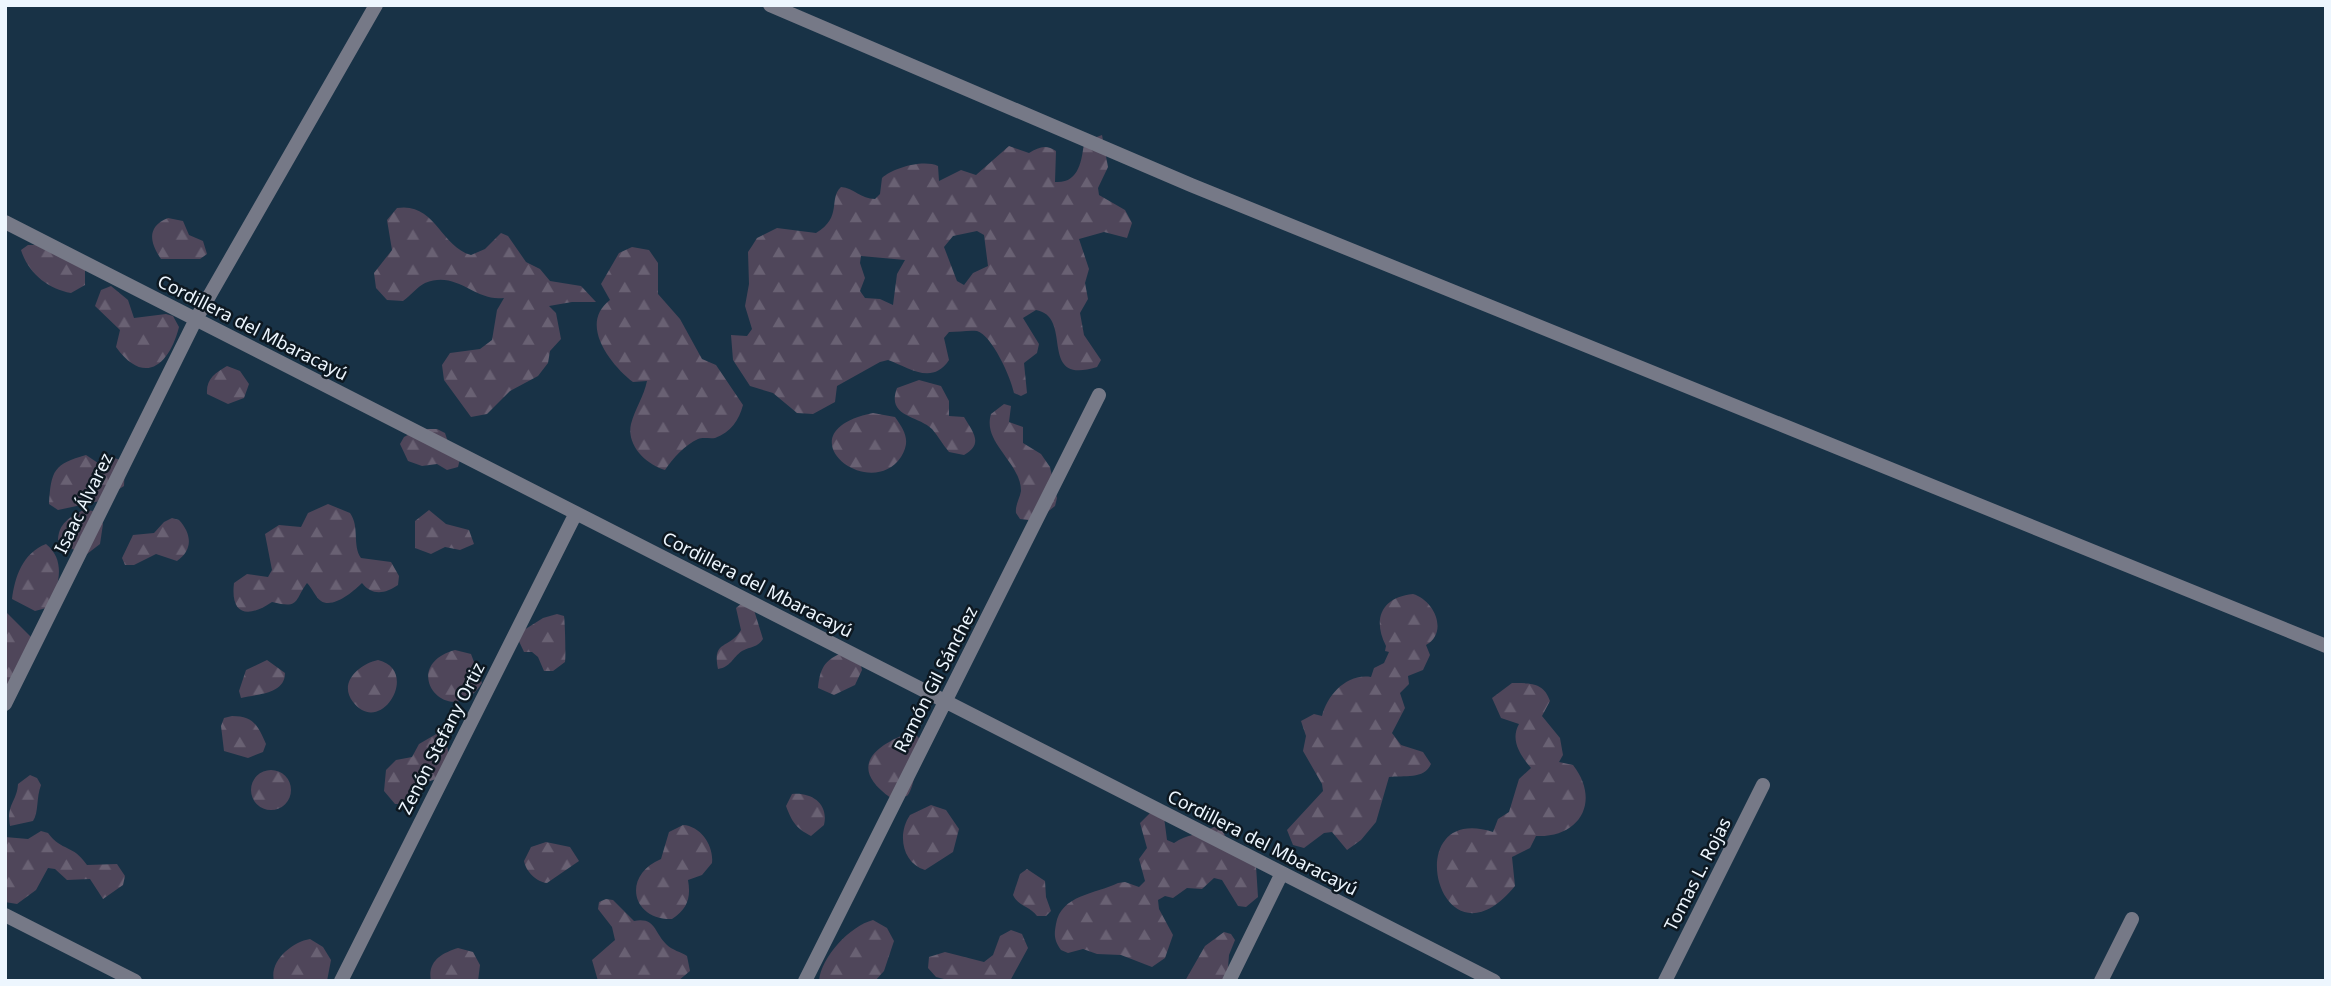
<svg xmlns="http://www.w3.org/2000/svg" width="2331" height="986" viewBox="0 0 2331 986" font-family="'Noto Sans',sans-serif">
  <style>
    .forest { fill: url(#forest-firs); fill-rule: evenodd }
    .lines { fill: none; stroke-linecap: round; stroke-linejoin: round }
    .minor { stroke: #767987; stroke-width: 14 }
    .labels { text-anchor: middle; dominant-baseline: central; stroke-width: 5; stroke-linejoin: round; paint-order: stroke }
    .street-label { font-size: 18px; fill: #edf6fe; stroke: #0d1821 }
  </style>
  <defs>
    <pattern id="forest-firs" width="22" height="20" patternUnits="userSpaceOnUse" patternTransform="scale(1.75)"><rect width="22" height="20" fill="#4f465a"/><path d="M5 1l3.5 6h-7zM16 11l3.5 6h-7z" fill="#696173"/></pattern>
  </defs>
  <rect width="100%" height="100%" fill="#183246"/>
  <path class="forest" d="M1102,135L1108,167L1098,188L1099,195L1125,210L1132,223L1127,238L1104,232L1079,239L1089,269L1085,283L1088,299L1080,313L1084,335L1101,360L1097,367C1036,386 1075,317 1036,310L1023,318L1039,344L1037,353L1024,363L1027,393L1021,396L1014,393C1011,378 992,335 977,331C969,330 958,332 949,332L944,338L949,360C932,386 908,367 888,360L880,362L837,386L835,402L813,414L797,413L773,393L750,386L733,360L731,335L747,336L752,329L745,306L749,284L748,252L752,246L757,238L777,228L816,233C843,217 828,199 841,187C854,188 861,199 875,199L880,194L882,178C893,168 923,159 938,166L939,181L961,170L976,175L1009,146L1029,153C1039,147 1046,144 1056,151L1055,182C1079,184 1082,160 1084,142ZM977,231L984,235L988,266L973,273L964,285L957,281L944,247L953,236ZM861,256L905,260L897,274L893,305L880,299L865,298L860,291L865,278L860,263Z
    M397,208C435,202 440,246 471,255L485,249L501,233L508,236L526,262L540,269L550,281L581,286L596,302H572L549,306L556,313L561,339L550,351L548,363L538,376L510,391L487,414L471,417L444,380L442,365L450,353L480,349L492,340L497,310L504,298C474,302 458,270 425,283C417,287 410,296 403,301L387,300L376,288L374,273L392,250L387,220Z
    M168,218L183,221L189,235L203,241L207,254L200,259H161C150,243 146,227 168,218Z
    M28,245H36L85,269V285L71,293C48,289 28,273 21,250Z
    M632,247L649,250L658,263V294L680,319L702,359L716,365L743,405C739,420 731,432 715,438C710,439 703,437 698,439C685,445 673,458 665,470C647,465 626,446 631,424C635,409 644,396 647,381L633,382C611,365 578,324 610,300L601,284L619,253Z
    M111,286L128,300L134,318L166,314L173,316L179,327C169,366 144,386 116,347L120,330L95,306L101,290Z
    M227,366L240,371L249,384L244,398L228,404L207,394C206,379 215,373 227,366Z
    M919,380L941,386L949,401V416L964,417C973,432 984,444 964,455L949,452C943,445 938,436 932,429C918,415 886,417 897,388Z
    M1004,404L1011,406L1009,422L1023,427V443L1041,454L1050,467L1057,498L1055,506L1036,521L1020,519L1016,513C1015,505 1020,498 1021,491C1021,462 982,443 991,414Z
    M873,413L895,417C905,431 911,441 901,457C869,504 780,432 873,413Z
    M419,429H437L445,433L450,448L460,459L458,467L447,470L437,464L422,466L408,461L400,444L404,437Z
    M86,455L98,463L112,457L125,462L124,486L100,501L58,510L49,504C51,470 54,464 86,455Z
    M328,504L350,513C360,527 352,545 361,558L391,562L399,576L398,585C385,594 372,596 362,583C354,591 333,609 321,601C316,598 312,588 307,583C294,601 300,609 272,602C249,618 230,616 234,583L247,574L268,577L272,570L265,534L279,525L301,527L308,513Z
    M83,510L95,511L103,524L100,544L87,554L79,553L58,540C59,523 69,518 83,510Z
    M429,510L446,524L469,530L474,544L460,550L445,547L431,554L415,548V521Z
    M172,518L179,520C192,534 193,550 177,561L156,554L134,565H125L122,558L133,535L154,533L164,522Z
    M46,544C67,561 58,586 50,607L35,611L12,599C15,576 23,553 46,544Z
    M1413,594C1434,600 1449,632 1426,645L1430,655L1423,670L1408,676L1409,684L1400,693L1405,708L1392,733L1401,745L1423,752L1431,764C1424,780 1404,775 1389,777L1376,822L1361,840L1347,850L1332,832L1324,833L1304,848L1293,845L1287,830L1323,791L1322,784L1303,751L1306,736L1301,721L1314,714L1322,716C1327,695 1347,673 1371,677L1374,668L1384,663L1389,652L1385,651L1386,646C1372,619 1382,597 1413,594Z
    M742,603L754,610L763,639C757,648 751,646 742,651C732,658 731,667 718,669C712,639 729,650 741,630L736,608Z
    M5,611L36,642L5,692Z
    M557,614L564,616C565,622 566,657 565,662L553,671H544L538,657L532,652H524L516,635L543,618Z
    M455,650L471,654L482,683C450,734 395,667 455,650Z
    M842,653L860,662L862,670L855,685L834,695L818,688C820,669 824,660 842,653Z
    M267,660L285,673C285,694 258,694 241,698L239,691L246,670Z
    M378,660C421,670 381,738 353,702C338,683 359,664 378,660Z
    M1512,683C1529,683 1544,682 1550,701L1542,716L1560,738L1563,755L1559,762L1573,765C1601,801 1580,838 1536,836L1530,848L1512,857L1515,886C1439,979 1396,801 1493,832L1498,819L1509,812L1519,779L1531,768C1520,755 1510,740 1519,724L1501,718L1492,698Z
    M232,716C253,716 258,725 266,744L263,752L248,758L224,751L221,726L224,718Z
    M438,733C454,748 448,759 440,777C435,780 428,781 424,784C414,794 410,804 395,804L384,791L386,770L396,760L412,757L419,744Z
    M908,733L915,734L921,740C917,755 915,788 907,796L891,798C850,769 870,748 908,733Z
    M251 790a20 20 0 1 1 40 0a20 20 0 1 1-40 0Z
    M30,775L37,778L41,785C36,798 39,812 33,821L10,826C6,804 17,802 18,784Z
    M792,794C812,792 829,804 824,825L811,836C796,828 792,822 786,806Z
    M931,805L946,810L959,829L953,852L925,870C902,863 897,834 910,815Z
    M1150,813L1164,817L1167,840L1174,843C1187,834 1200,835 1214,827L1221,829L1229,842L1256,866L1258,897L1246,907L1238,906L1222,880L1214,878L1202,889L1187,888L1173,898L1165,896L1158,900L1159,909L1173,935L1165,958L1152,967L1121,955L1097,954L1083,949L1068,953L1061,950C1054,940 1054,935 1056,924C1061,895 1095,894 1118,883L1125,882L1139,887L1145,881L1139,859L1147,848L1140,823Z
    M683,825C701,826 714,846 712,863L702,875L688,880C691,897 688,909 672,919C631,920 622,875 661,859L669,832Z
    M41,831L48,833C62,852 73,844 87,865L117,864L125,876L123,885L103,899L90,879L67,880L55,869L48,868L36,890L17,904L5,902V837L28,839Z
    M546,842L570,847L579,861L547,883C537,882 526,872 524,861L531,847Z
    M1027,869L1045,881L1046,897L1051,911L1046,916H1037C1030,906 1018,906 1013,895L1020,874Z
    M606,899L613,900L634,921C656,917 654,933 667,945C672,950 681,952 687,956L690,971L678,981H598L592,960L615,940L612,927L598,909L599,902Z
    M873,920L887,928L894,941L884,971L875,981H819C821,957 850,926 873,920Z
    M1011,930L1022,934L1028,948L1010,981L944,979L936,977L928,968L929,957L945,952L984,962L993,955L1000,936Z
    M1224,932L1231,934L1235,940L1229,955L1227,981H1185L1205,946Z
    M310,939L323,947L331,960L327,981H274C269,961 292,942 310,939Z
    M458,948L473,952L480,965L478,981H431C427,961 442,953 458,948Z"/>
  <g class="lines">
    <path class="minor" d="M770,5L1191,185L2326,646
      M5,222L1494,981
      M5,704L196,319L376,5
      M5,915L135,981
      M341,981L576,513
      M805,981L1099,395
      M1229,981L1282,873
      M1665,981L1763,785
      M2101,981L2132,919"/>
  </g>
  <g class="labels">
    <g class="street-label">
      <text transform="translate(253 327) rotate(27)">Cordillera del Mbaracayú</text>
      <text transform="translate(83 503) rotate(-64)">Isaac Álvarez</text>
      <text transform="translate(758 584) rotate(27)">Cordillera del Mbaracayú</text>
      <text transform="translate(935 679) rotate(-63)">Ramón Gil Sánchez</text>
      <text transform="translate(441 738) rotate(-63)">Zenón Stefany Ortiz</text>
      <text transform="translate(1263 842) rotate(27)">Cordillera del Mbaracayú</text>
      <text transform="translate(1697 874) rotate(-63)">Tomas L. Rojas</text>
    </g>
  </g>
  <rect width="2331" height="986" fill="none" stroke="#edf6fe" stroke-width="14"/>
</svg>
